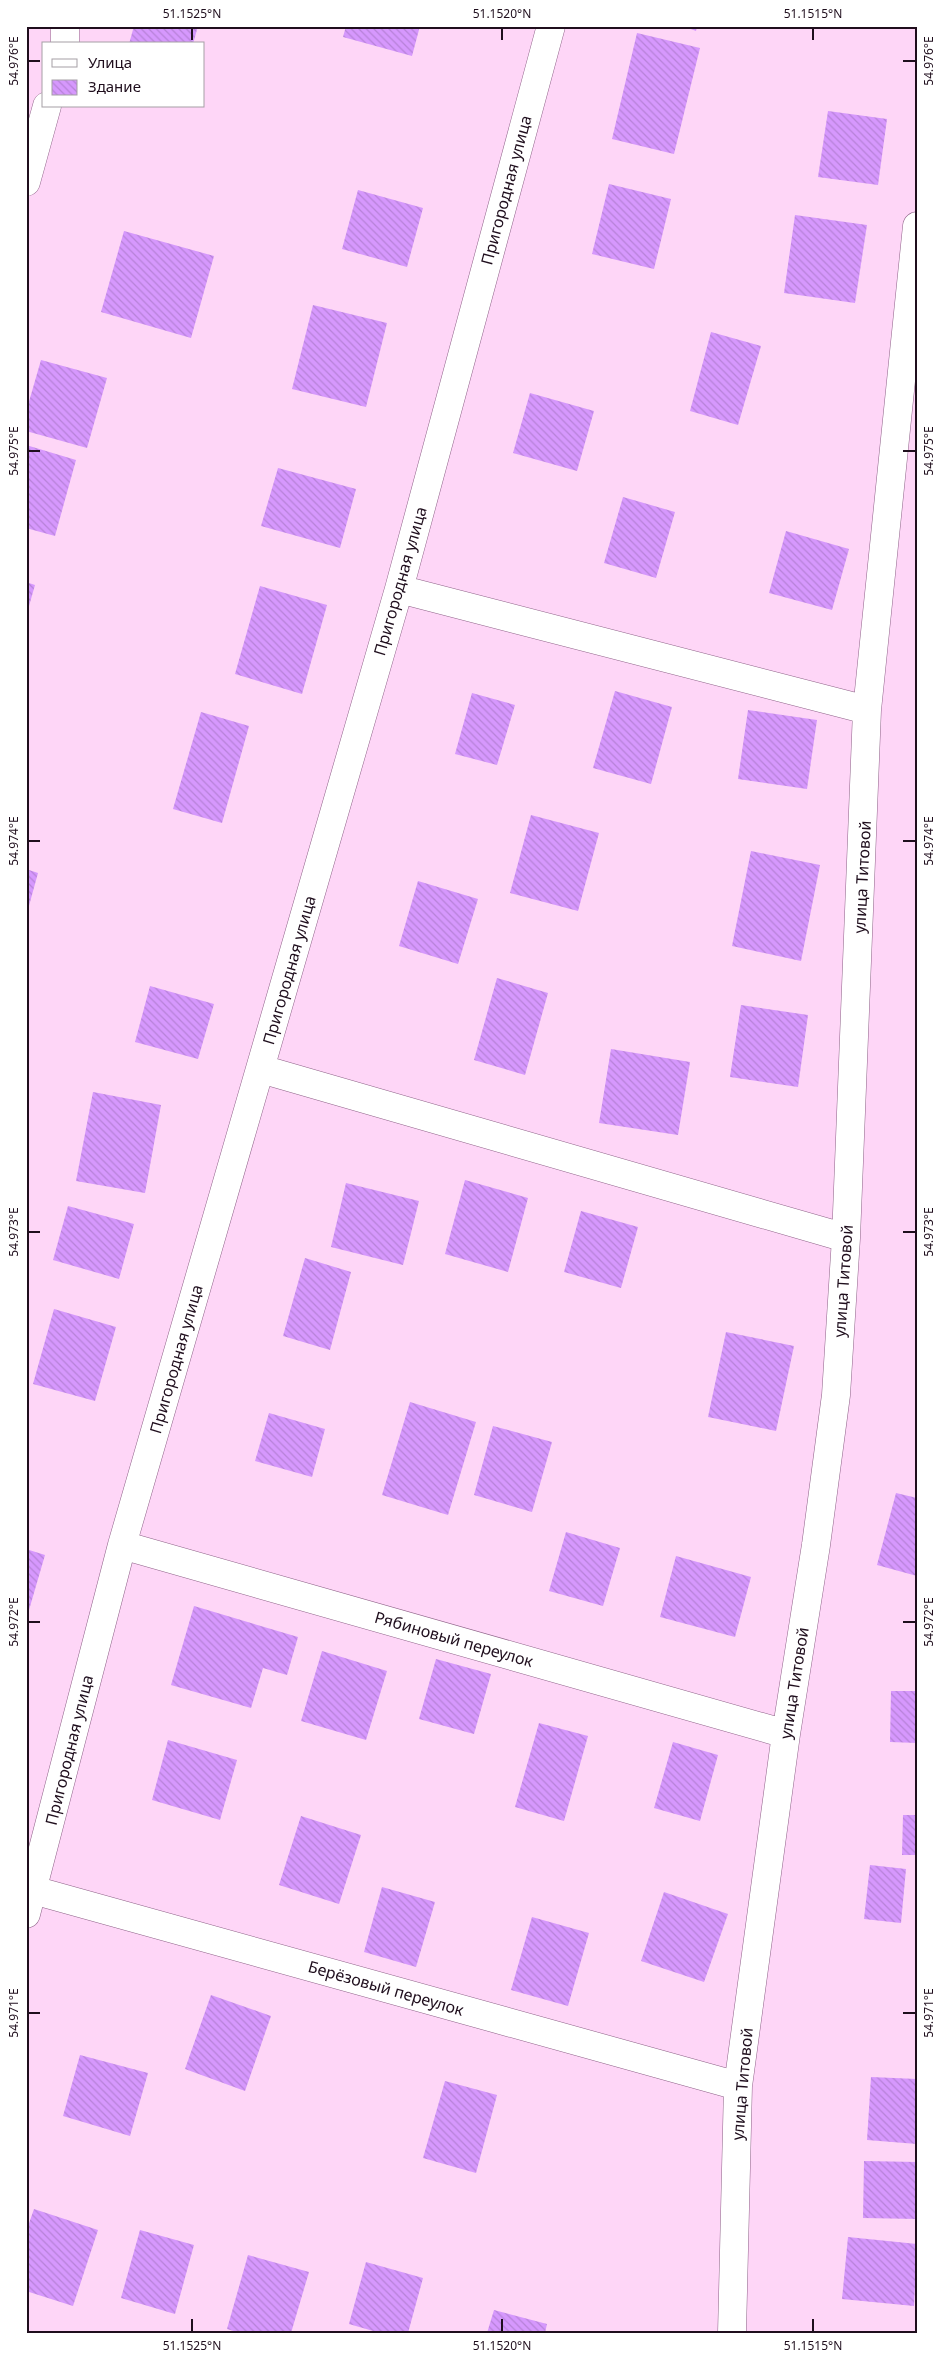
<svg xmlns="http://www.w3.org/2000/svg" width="943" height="2359" viewBox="0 0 943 2359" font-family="'Noto Sans',sans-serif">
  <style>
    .building { fill: url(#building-back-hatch) }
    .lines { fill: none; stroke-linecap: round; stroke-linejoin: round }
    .minor-casing { stroke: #8e6288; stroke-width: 29 }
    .minor { stroke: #fff; stroke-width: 28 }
    .ticks { fill: none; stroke: #1f0e1d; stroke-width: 2 }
    .labels { text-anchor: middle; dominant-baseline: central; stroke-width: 4; stroke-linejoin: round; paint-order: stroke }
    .street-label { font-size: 16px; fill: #1f0e1d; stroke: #fff }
    .neatline { fill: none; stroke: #1f0e1d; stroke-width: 2 }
    .ticks-label { font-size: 12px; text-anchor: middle; fill: #1f0e1d }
  </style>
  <defs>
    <pattern id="building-back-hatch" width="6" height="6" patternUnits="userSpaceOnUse" patternTransform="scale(1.25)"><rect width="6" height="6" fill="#d698fd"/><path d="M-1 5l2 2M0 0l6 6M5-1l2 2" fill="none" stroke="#b782d8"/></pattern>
  </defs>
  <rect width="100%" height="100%" fill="#fed6f7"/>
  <path class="building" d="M134,26H198L193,44H129Z
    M346,26H420L412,56L343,37Z
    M683,26H697L696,31Z
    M637,33L700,48L674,154L612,139Z
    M828,111L887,119L878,185L818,177Z
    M609,184L671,199L654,269L592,254Z
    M358,190L423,208L407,267L342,249Z
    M795,215L867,225L855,303L784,293Z
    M124,231L214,256L191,338L101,312Z
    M313,305L387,323L366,407L292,389Z
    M711,332L761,346L738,425L690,411Z
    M41,360L107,378L87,448L26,431V412Z
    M530,393L594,411L577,471L513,453Z
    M26,445L76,460L55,536L26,528Z
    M278,468L356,489L340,548L261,526Z
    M623,497L675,512L656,578L604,563Z
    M786,531L849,549L832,610L769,593Z
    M26,582L35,585L27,613H26Z
    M260,586L327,605L302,694L235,674Z
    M615,691L672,707L651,784L593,768Z
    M472,693L515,705L497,765L455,754Z
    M748,710L817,720L807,789L738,779Z
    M201,712L249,726L222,823L173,809Z
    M531,815L599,833L578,911L510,893Z
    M751,851L820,865L801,961L732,946Z
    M26,869L38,873L27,913H26Z
    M418,881L478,899L458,964L399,946Z
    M497,978L548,993L525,1075L474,1060Z
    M150,986L214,1004L198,1059L135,1042Z
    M741,1005L808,1015L798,1087L730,1077Z
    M611,1049L690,1062L678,1135L599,1123Z
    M93,1092L161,1105L145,1193L76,1181Z
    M465,1180L528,1198L508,1272L445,1254Z
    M346,1183L419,1201L403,1265L331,1247Z
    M68,1206L134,1224L119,1279L53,1260Z
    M581,1211L638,1227L621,1288L564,1272Z
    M305,1258L351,1272L330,1350L283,1336Z
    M54,1309L116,1327L95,1401L33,1384Z
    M726,1332L794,1346L776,1431L708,1417Z
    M410,1402L476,1422L448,1515L382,1495Z
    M269,1413L325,1429L312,1477L255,1461Z
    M493,1426L552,1442L532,1512L474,1495Z
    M896,1493L917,1498V1576L877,1565Z
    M566,1532L620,1548L603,1606L549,1591Z
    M26,1549L45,1555L29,1610L26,1609Z
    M676,1556L751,1577L735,1637L660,1617Z
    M194,1606L298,1637L287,1675L263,1668L251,1708L171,1685Z
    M322,1651L387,1671L366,1740L301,1721Z
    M436,1659L491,1674L474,1734L419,1719Z
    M891,1691H917V1743L890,1742Z
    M539,1723L588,1736L564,1821L515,1807Z
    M168,1740L237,1760L220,1820L152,1800Z
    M673,1742L718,1755L700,1821L654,1808Z
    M903,1815H917V1855H902Z
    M301,1816L361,1835L339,1904L279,1885Z
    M870,1865L906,1869L901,1923L864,1919Z
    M382,1887L435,1902L416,1967L364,1952Z
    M664,1892L728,1914L704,1982L641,1961Z
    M532,1917L589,1933L568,2006L511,1990Z
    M211,1995L271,2016L245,2091L185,2069Z
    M80,2055L148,2073L130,2136L63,2116Z
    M871,2077L917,2079V2144L867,2140Z
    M445,2081L497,2095L476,2173L423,2158Z
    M864,2161L917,2162V2219L863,2218Z
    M34,2209L98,2230L73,2306L26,2291V2232Z
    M140,2230L194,2245L175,2314L121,2298Z
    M848,2237L917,2244L914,2306L842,2299Z
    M248,2255L309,2272L291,2333H240L227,2329Z
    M366,2262L423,2278L408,2333H380L349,2324Z
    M494,2310L547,2324L545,2333H487Z"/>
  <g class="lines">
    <g class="minor-casing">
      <path id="minor" d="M65,44V26
        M26,182L47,106
        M399,589L867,710
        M261,1069L846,1238
        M122,1545L786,1734
        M33,1890L738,2086
        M26,1914L122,1545L399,589L551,26
        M732,2333L738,2086L786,1734L816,1545L836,1395L846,1238L867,710L917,226"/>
    </g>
    <use href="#minor" class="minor"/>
  </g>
  <path class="ticks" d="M192,28V40M502,28V40M813,28V40M28,61H40M903,61H916M28,451H40M903,451H916M28,841H40M903,841H916M28,1232H40M903,1232H916M28,1622H40M903,1622H916M28,2013H40M903,2013H916M192,2319V2332M502,2319V2332M813,2319V2332"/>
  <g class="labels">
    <g class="street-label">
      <text transform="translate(506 190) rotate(-75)">Пригородная улица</text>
      <text transform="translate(400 581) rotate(-74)">Пригородная улица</text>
      <text transform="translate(862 877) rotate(-87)">улица Титовой</text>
      <text transform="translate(289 970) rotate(-74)">Пригородная улица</text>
      <text transform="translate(843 1281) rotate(-86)">улица Титовой</text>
      <text transform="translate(176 1359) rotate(-74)">Пригородная улица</text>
      <text transform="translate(454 1639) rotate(16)">Рябиновый переулок</text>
      <text transform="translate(794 1683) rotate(-81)">улица Титовой</text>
      <text transform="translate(69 1750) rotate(-76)">Пригородная улица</text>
      <text transform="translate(386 1988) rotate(16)">Берёзовый переулок</text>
      <text transform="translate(742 2084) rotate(-85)">улица Титовой</text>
    </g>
  </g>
  <rect width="943" height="2359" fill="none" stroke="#ffffff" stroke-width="55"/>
  <rect x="42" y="42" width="162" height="65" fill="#ffffff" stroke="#a59fa5"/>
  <rect x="52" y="59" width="25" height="8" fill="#ffffff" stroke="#a59fa5"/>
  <text x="88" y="68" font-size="15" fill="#1f0e1d">Улица</text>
  <rect x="52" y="80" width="25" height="15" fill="url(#building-back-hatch)" stroke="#a59fa5"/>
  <text x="88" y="92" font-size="15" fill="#1f0e1d">Здание</text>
  <rect x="28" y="28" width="888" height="2304" class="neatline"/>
  <g class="ticks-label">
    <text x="192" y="18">51.1525°N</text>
    <text x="502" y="18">51.1520°N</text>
    <text x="813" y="18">51.1515°N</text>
    <text transform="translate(929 61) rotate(-90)" y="4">54.976°E</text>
    <text transform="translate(14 61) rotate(-90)" y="4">54.976°E</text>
    <text transform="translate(929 451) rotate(-90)" y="4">54.975°E</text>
    <text transform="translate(14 451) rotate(-90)" y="4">54.975°E</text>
    <text transform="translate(929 841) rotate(-90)" y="4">54.974°E</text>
    <text transform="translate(14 841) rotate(-90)" y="4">54.974°E</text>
    <text transform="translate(929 1232) rotate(-90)" y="4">54.973°E</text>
    <text transform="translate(14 1232) rotate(-90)" y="4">54.973°E</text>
    <text transform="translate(14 1622) rotate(-90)" y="4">54.972°E</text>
    <text transform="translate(929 1622) rotate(-90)" y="4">54.972°E</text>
    <text transform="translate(14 2013) rotate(-90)" y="4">54.971°E</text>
    <text transform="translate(929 2013) rotate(-90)" y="4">54.971°E</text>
    <text x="192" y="2350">51.1525°N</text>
    <text x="502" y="2350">51.1520°N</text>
    <text x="813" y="2350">51.1515°N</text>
  </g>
</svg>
